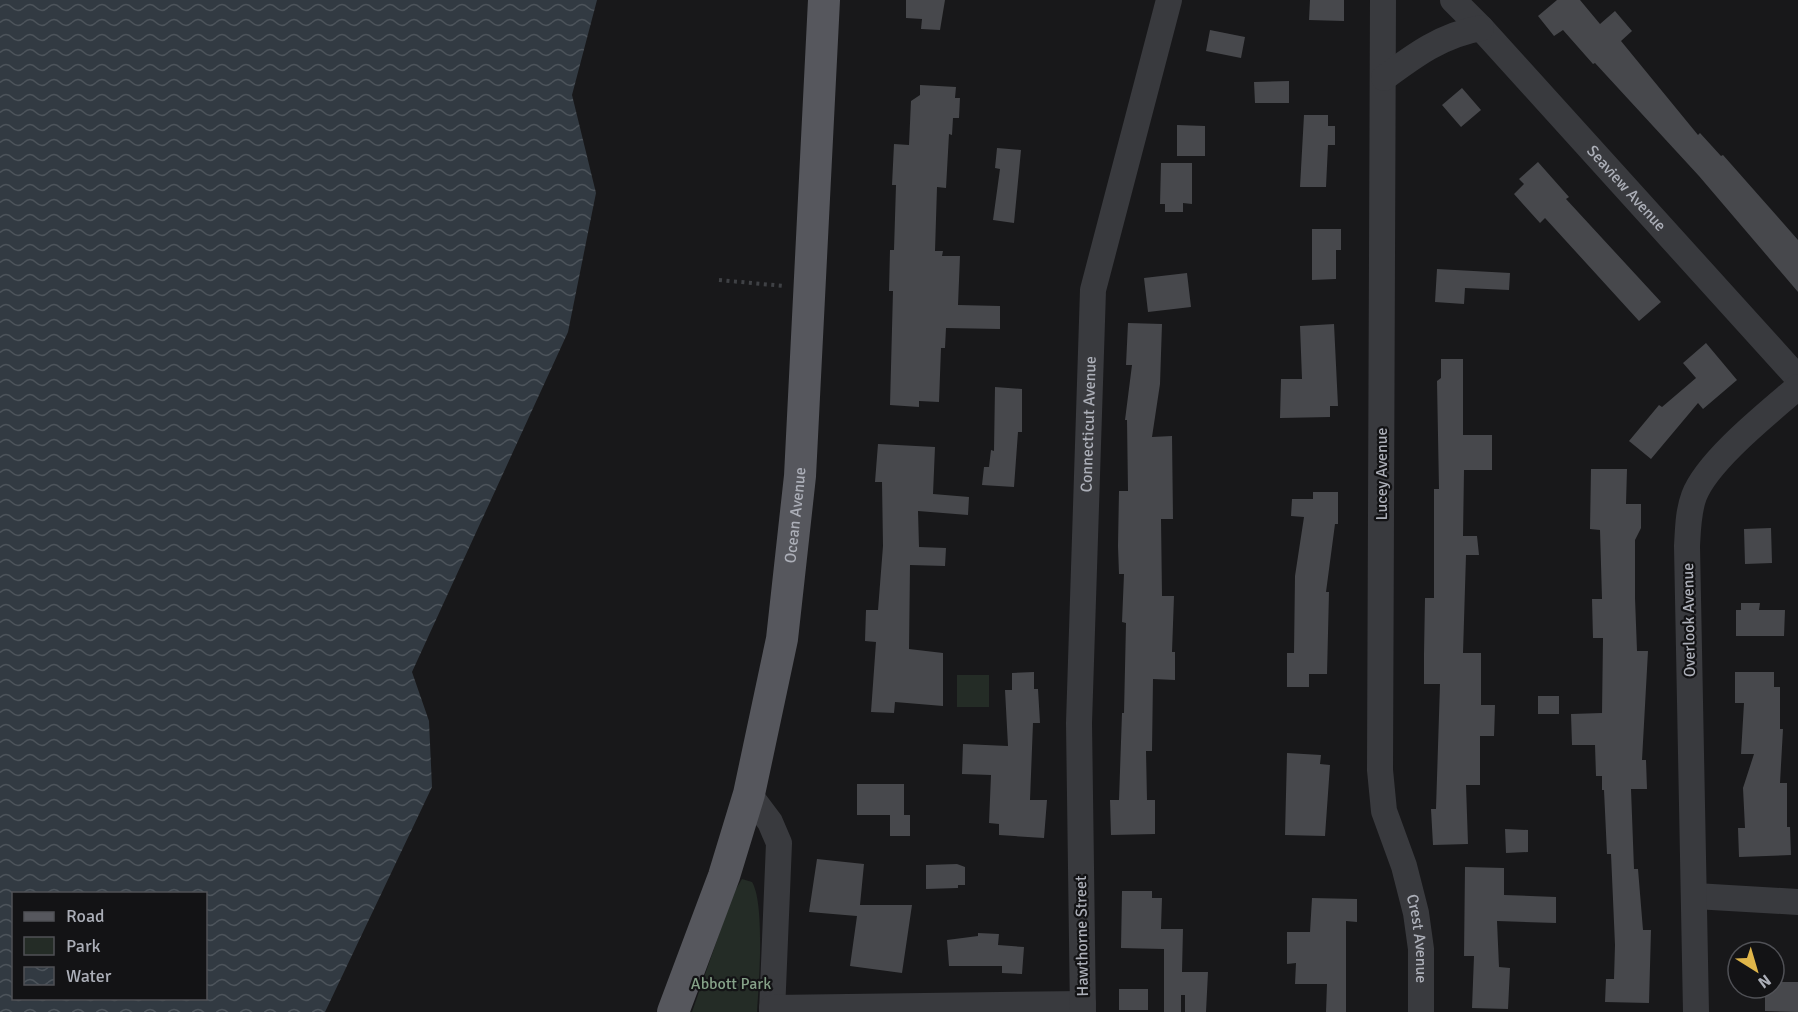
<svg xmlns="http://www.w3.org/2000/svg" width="1798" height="1012" viewBox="0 0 1798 1012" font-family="Signika,sans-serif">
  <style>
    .green { fill: #242c26 }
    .water { fill: url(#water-waves); fill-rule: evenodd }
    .building { fill: #47484c }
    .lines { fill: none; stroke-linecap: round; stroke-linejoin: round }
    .path { stroke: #3f4145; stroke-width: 4; stroke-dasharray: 3 4.5; stroke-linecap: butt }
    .minor { stroke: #393a3e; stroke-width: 26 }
    .major { stroke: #56575d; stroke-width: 32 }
    .labels { text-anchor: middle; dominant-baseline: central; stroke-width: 4.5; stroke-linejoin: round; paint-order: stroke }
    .street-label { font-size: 16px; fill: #acafb8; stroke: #131315 }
    .park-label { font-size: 16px; fill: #85a188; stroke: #131315 }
  </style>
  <defs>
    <pattern id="water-waves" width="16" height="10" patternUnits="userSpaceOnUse" patternTransform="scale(1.5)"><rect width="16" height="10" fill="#323a42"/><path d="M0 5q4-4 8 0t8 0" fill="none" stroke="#4d545b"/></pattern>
  </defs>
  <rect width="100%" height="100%" fill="#18181a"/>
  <path class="green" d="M957,675H989V707H957Z
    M742,879L752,882C765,903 759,985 757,1012H692L733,894Z"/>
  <path class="water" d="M0,0H597L572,95L596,193L568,332L412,672L429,721L432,787L325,1012H0ZM14,894H206V998H14Z"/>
  <path class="building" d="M906,0H945L940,30L921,29L922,19L906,18Z
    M1310,0H1344V21L1309,20Z
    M1557,0H1580L1600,24L1615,11L1632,31L1621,41L1698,135L1700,133L1721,156L1723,155L1798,240V292L1699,176L1595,63L1593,64L1563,30L1554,36L1538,16Z
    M1210,30L1245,37L1241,58L1206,51Z
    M1289,81V103H1255L1254,82Z
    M920,85L956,87L955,98H960L959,118H953L952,135L949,134L946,188L937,187L935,251H943L942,256H960L958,305L1000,306V329L946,328L945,348H941L939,402L919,401V407L890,405L893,291H889L890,250H894L896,185H892L894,144L909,145L911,101L920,95Z
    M1462,88L1481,110L1461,127L1442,105Z
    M1304,115H1328V126H1335V145H1328L1326,187H1300Z
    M1177,125L1205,126V156H1177Z
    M997,148L1021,150L1014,223L993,220L1000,169L995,168Z
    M1538,162L1569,197L1566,199L1661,302L1639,321L1545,218L1540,223L1514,194L1524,184L1519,179Z
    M1161,163H1192V204L1183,203V212H1165V204H1160Z
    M1312,229H1341V250H1336V279L1312,280Z
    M1437,269L1510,273L1509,290L1465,288L1464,304L1435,302Z
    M1187,273L1191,307L1148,312L1144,278Z
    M1128,323L1162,324L1160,384L1152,437L1172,436L1173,519H1161L1162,596H1174L1172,652H1175V680L1153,679L1152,751H1146L1147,800H1155V834L1111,835L1110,800H1119L1122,713H1124L1126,623L1122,622L1124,574H1119L1118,546L1119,491H1128L1127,420H1125L1132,365H1126Z
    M1334,324L1338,406H1330V417L1280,418L1281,379H1302L1300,326Z
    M1706,343L1737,380L1703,409L1698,403L1651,459L1629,441L1659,405L1662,407L1696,378L1683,363Z
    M1441,359H1463V435H1492V470H1464L1463,536H1477L1479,555H1466L1463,653H1481V705H1495L1494,736H1480V785H1466L1468,844L1433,845L1431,809H1436L1440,684H1424V654L1425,598H1434V489H1439L1437,381L1441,378Z
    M995,387L1022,389V432H1018L1014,487L982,485L984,467H989L991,450L994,451Z
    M878,444L935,447L933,494L969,497L968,515L918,511L919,547L946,548L945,566L910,565L909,649L943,653V706L895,702L894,713L871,712L876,642L865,641L866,610H878L883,546L882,482H875Z
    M1591,469H1627L1626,504H1641V528L1635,540V598L1637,651H1648L1642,760H1646L1647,789H1631L1634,869H1638L1643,930H1651L1649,1003L1605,1002L1606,979H1614L1615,945L1611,854H1607L1604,790H1602V776H1596L1595,745H1572L1571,714L1602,713L1603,638H1593L1592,599H1602L1600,530L1590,529Z
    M1313,492H1338V524H1335L1326,592H1329L1327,674H1309V687H1287V653H1294L1295,576L1304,517L1291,516L1292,499H1313Z
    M1771,528L1772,563L1745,564L1744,529Z
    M1741,603H1760L1759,610H1785L1784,636H1736V610H1741Z
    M1034,672V689H1038L1040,723H1033L1030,800H1047L1044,838L999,835V824L989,823L991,775L962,774L963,744L1008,746L1005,690H1012V673Z
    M1735,672H1774V687H1780V729H1783L1780,783H1787V827H1790L1791,855L1739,857L1738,828H1745L1743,788L1754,754H1741L1744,703H1735Z
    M1538,696H1559V714H1538Z
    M1287,753L1321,755L1320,764L1330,765L1325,836L1285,835Z
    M857,784H904V815H910V836H890V815H857Z
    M1505,829L1528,830V852L1506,853Z
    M817,859L864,864L860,905H912L902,973L850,966L857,916L809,912Z
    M957,864L965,867V885H958V888L926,889V865Z
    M1465,867L1504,868V895L1556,897V923L1497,921L1499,967L1510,968L1508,1009L1472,1008L1474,956H1464Z
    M1122,891H1152V898H1162L1161,929H1183L1182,972H1208L1206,1012H1185V995H1181V1012H1164V949L1121,948Z
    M1312,898L1357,899V922L1346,921V1012H1326L1327,984H1295L1296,963L1287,964V932H1310Z
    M978,933L999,934L998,945L1024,947L1022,974L1002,973V966H949L947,940L978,936Z
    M1774,982H1798V1012L1765,1011V988H1774Z
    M1119,989H1148V1010H1119Z"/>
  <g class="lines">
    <path class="path" d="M719,280L784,286"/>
    <g class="minor">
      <path id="s1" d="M1383,0L1380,770L1384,811L1404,866L1416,913L1421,949V1012"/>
      <path id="s2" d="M1453,0L1481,28L1798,378"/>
      <path d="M1384,78C1415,55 1442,35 1481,28"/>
      <path d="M749,794L770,822L779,843L772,1012"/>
      <path d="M1695,896L1798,902"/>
      <path d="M772,1008L1083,1004"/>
      <path id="s3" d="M1083,1012L1079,723L1093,290L1169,0"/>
      <path d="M1696,1012L1687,546C1688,530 1688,512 1694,496C1707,461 1769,412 1798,387"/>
    </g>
    <path class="major" id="s4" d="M673,1012L724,876L749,794L782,639L800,476L824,0"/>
  </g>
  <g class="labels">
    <g class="street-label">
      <text stroke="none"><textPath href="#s2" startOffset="256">Seaview Avenue</textPath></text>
      <text stroke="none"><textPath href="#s3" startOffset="588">Connecticut Avenue</textPath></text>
      <text transform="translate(1382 474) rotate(-90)">Lucey Avenue</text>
      <text stroke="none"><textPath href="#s4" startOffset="514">Ocean Avenue</textPath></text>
      <text transform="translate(1689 620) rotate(-91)">Overlook Avenue</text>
      <text transform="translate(1082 936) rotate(-91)">Hawthorne Street</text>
      <text stroke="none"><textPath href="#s1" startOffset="944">Crest Avenue</textPath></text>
    </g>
    <g class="park-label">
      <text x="731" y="984">Abbott Park</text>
    </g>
  </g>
  <rect x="12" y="892" width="195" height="108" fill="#131315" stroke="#505156" stroke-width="1.5"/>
  <rect x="24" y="912" width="30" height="9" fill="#56575d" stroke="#505156" stroke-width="1.5"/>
  <text x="66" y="922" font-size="18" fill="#acafb8">Road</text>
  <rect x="24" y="937" width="30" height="18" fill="#242c26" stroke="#505156" stroke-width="1.5"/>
  <text x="66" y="952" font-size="18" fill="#acafb8">Park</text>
  <rect x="24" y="967" width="30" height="18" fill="url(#water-waves)" stroke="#505156" stroke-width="1.5"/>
  <text x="66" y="982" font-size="18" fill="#acafb8">Water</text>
  <g transform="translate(1756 970) rotate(143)"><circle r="28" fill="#131315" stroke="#505156" stroke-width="1.5"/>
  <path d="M0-4.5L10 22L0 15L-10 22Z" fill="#e0b64a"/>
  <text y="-9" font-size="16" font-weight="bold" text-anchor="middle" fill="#acafb8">N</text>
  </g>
</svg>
